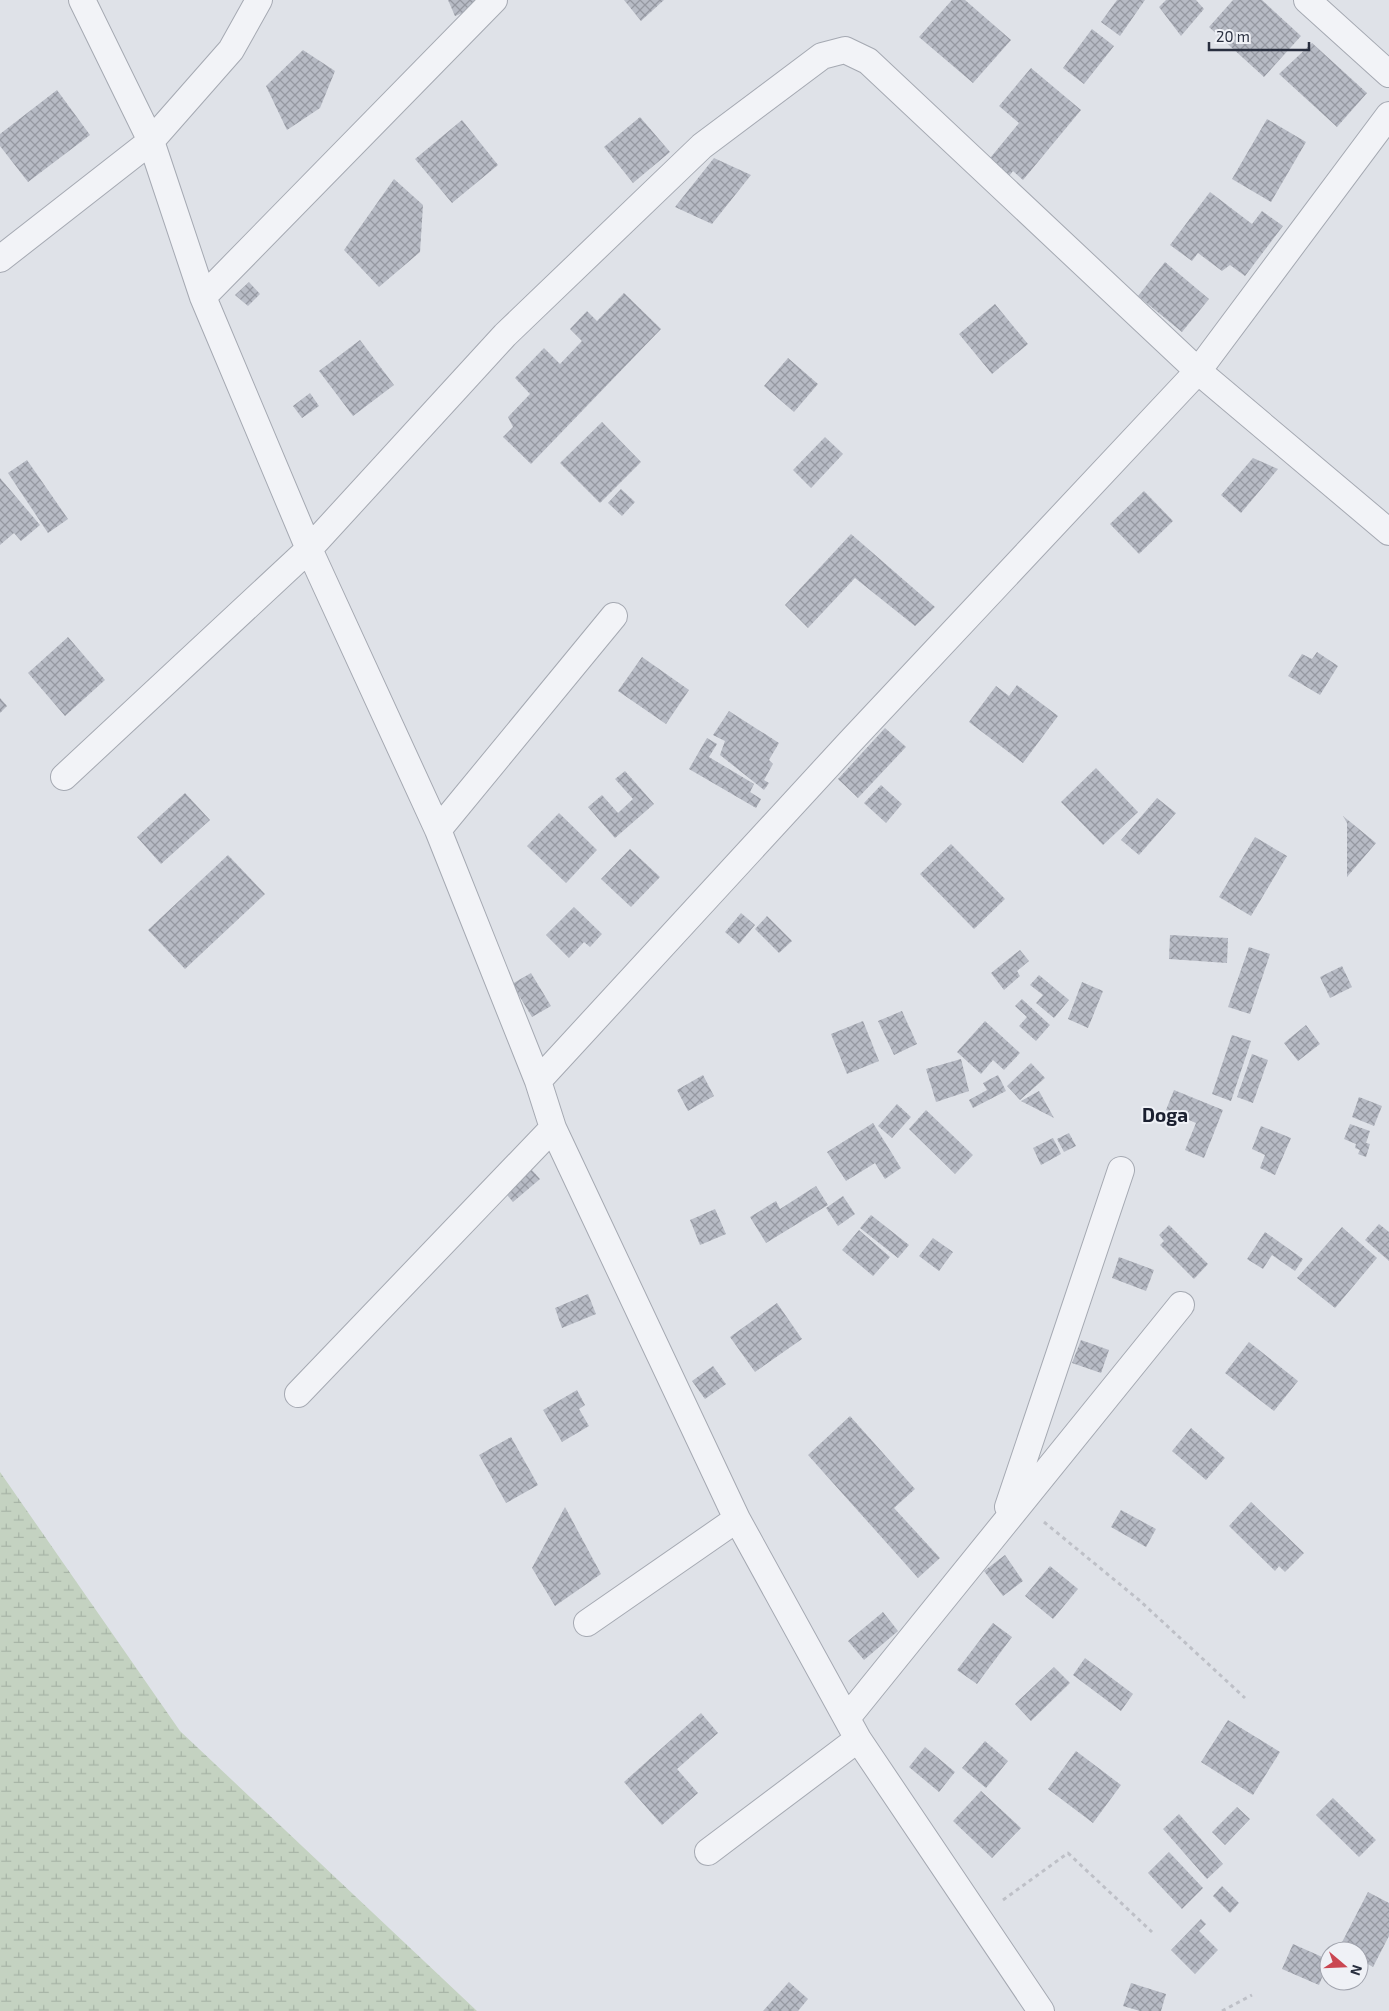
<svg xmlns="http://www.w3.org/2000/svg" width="1389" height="2011" viewBox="0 0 1389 2011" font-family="'Exo 2',sans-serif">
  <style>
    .wetland { fill: url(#wetland-marsh) }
    .building { fill: url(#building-cross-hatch) }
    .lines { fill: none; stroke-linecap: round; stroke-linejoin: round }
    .street-casing { stroke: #a5a9b2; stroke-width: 28 }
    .path { stroke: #bec0c7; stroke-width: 3; stroke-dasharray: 4 4; stroke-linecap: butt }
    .street { stroke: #f2f3f7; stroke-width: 26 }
    .labels { text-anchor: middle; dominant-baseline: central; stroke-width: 4; stroke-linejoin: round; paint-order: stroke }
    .quarter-label { font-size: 19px; font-weight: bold; fill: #1b2030; stroke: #eff1f6 }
  </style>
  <defs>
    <pattern id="wetland-marsh" width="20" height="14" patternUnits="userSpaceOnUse" patternTransform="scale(1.25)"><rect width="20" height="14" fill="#c4d2c1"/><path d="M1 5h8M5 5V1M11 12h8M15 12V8" fill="none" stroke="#a8b5a7"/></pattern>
    <pattern id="building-cross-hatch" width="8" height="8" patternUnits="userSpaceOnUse" patternTransform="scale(1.25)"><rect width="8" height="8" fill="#b7bbc5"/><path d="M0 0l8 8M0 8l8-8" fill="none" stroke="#9598a1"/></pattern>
  </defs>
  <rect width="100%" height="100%" fill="#dfe2e8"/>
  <path class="wetland" d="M0,1472L180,1731L477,2011H0Z"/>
  <path class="building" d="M448,0H481L483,5L455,16Z
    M624,0H664L641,21Z
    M952,0H965L1011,40L973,83L919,37Z
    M1117,0H1145L1120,36L1101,22Z
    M1166,0H1196L1204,9L1181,36L1159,7Z
    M1233,0H1262L1301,36L1264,77L1209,27Z
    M1092,29L1114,46L1084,84L1063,68Z
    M1312,43L1367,93L1337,127L1279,74Z
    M303,50L335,71L320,108L287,130L266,86Z
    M1031,68L1081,110L1023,180L1013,171L1006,180L986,163L1019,123L999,106Z
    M57,90L90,135L28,182L0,146V134Z
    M640,117L670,152L633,183L604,147Z
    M1267,119L1306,142L1271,202L1232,179Z
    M462,120L498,165L452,203L415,159Z
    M714,158L751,175L712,224L675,207Z
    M394,179L423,205L420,252L379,287L344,250Z
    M1210,192L1252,224L1262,211L1283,226L1245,276L1230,265L1222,271L1198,253L1192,261L1170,245Z
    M1165,262L1209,299L1182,332L1138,296Z
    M249,282L260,294L248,306L235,295Z
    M624,293L661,329L531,464L503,437L513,427L508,417L530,394L515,378L544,348L560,364L582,341L570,329L587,311L597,321Z
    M995,304L1028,344L992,374L959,334Z
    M360,340L394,385L353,416L319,371Z
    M788,358L818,384L794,412L764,386Z
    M310,393L319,406L302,418L293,406Z
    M602,422L641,462L600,503L560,463Z
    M825,437L843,454L811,488L793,470Z
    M1253,458L1278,469L1241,513L1221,495Z
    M27,460L68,519L48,533L8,473Z
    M0,478L40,525L21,541L14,533L0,545Z
    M621,489L635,502L622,516L608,503Z
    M1144,491L1173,521L1139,554L1110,524Z
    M851,534L935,607L915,626L855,578L808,628L785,605Z
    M68,637L105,680L65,716L28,673Z
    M1317,652L1338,666L1320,695L1288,676L1302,654L1312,659Z
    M642,657L689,690L666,724L618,691Z
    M1017,685L1058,716L1023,763L969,722L996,686L1009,696Z
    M0,698L7,706L0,713Z
    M729,711L779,743L769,760L773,764L764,780L769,783L764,790L720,755L725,741L713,735Z
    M885,728L906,747L858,798L838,779Z
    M707,738L717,744L709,757L754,784L750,792L761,799L756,808L689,769Z
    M1096,768L1138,812L1103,845L1061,802Z
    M625,771L654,804L615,838L588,807L602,795L618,813L633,799L615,779Z
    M881,785L902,804L886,823L864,803Z
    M185,793L210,820L161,864L137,837Z
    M1157,798L1176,813L1139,855L1121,840Z
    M559,813L597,850L566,883L527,846Z
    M1343,816L1376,843L1347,877V823Z
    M1255,837L1287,856L1251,916L1219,897Z
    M951,844L1005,899L974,929L920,874Z
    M630,849L660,877L631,907L601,879Z
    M228,855L265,894L185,969L148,930Z
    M574,907L602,934L590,947L584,942L569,958L546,935Z
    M741,913L755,925L739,944L725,932Z
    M767,916L792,941L779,953L755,929Z
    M1170,935L1228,938L1227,963L1169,959Z
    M1249,947L1270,954L1250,1014L1228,1007Z
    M1020,950L1029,961L1017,971L1020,976L1004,990L991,973Z
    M1342,966L1352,987L1330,998L1320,977Z
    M531,973L551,1006L532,1017L512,984Z
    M1039,975L1069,1000L1054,1018L1036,1003L1043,995L1030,985Z
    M1082,982L1103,991L1088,1028L1068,1019Z
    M1022,999L1050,1025L1036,1041L1019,1026L1027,1017L1015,1006Z
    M902,1011L917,1044L894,1055L878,1021Z
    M863,1021L879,1061L847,1074L831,1034Z
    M985,1021L1020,1053L1004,1070L993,1060L981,1074L957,1052Z
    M1306,1025L1320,1044L1298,1061L1284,1043Z
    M1232,1035L1251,1041L1231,1101L1212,1094Z
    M1252,1054L1268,1060L1253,1103L1237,1097Z
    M961,1059L969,1091L936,1102L926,1069Z
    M1031,1063L1045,1078L1020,1100L1007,1086Z
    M703,1075L714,1096L688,1111L677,1090Z
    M998,1075L1006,1091L973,1108L969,1100L987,1090L983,1083Z
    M1174,1090L1223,1110L1204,1158L1185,1150L1196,1123L1166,1110Z
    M1039,1091L1054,1118L1021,1101Z
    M1359,1097L1382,1106L1374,1126L1352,1117Z
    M897,1104L911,1117L892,1138L878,1126Z
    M926,1110L973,1155L955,1174L909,1129Z
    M873,1123L901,1168L885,1179L875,1163L846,1181L827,1152Z
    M1350,1124L1370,1131L1366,1143L1370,1144L1366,1157L1358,1154L1360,1150L1355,1148L1356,1144L1344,1139Z
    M1261,1126L1291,1138L1275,1175L1260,1168L1265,1155L1252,1149Z
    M1069,1133L1076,1146L1064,1152L1057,1139Z
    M1053,1138L1061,1154L1041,1165L1033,1148Z
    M530,1168L540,1179L513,1202L503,1190Z
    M816,1186L828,1205L766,1243L750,1217L776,1201L780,1209Z
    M843,1196L855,1214L838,1226L826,1208Z
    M715,1209L726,1234L700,1245L690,1220Z
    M871,1215L909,1245L898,1258L860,1228Z
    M1379,1224L1389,1232V1261L1365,1240Z
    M1169,1225L1208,1264L1194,1279L1160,1245L1164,1241L1159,1235Z
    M1342,1227L1377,1258L1335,1308L1297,1278Z
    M859,1230L890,1257L873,1276L842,1250Z
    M1265,1232L1303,1259L1295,1271L1272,1255L1263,1269L1247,1259Z
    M933,1238L953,1252L939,1271L919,1256Z
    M1119,1257L1154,1270L1146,1291L1112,1278Z
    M588,1294L596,1314L562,1328L555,1308Z
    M777,1303L802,1339L755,1372L730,1337Z
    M1081,1340L1109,1350L1101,1373L1072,1363Z
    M1249,1342L1298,1381L1274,1411L1225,1373Z
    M713,1366L726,1384L705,1399L692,1381Z
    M577,1390L585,1405L579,1409L589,1426L562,1442L543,1410Z
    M850,1416L915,1489L894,1508L940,1558L918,1578L808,1455Z
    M1191,1428L1225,1458L1206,1480L1172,1451Z
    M511,1437L538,1485L506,1503L479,1455Z
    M1251,1502L1304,1553L1285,1572L1279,1566L1275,1571L1229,1526Z
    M565,1507L601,1574L555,1606L532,1568Z
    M1121,1510L1156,1529L1146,1547L1111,1527Z
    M1005,1555L1023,1581L1003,1596L984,1571Z
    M1050,1566L1078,1589L1053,1619L1025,1596Z
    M883,1612L898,1631L864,1660L848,1641Z
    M993,1623L1012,1637L977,1684L957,1670Z
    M1085,1658L1133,1694L1121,1711L1073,1675Z
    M1054,1667L1070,1683L1031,1721L1015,1704Z
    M701,1713L718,1733L677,1769L698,1793L662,1825L624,1782Z
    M1228,1720L1280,1752L1253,1795L1201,1762Z
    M985,1741L1008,1761L986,1788L962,1768Z
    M925,1747L955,1772L939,1792L909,1767Z
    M1076,1751L1121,1785L1093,1823L1048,1789Z
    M981,1791L1021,1828L992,1858L953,1821Z
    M1333,1798L1376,1840L1359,1857L1316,1815Z
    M1237,1807L1250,1819L1225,1845L1212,1832Z
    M1179,1814L1223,1864L1207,1879L1163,1829Z
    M1169,1852L1203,1888L1182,1909L1148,1873Z
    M1222,1886L1239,1903L1230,1913L1213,1896Z
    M1368,1892L1389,1903V1936L1373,1967L1359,1959V1951H1343L1339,1948Z
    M1201,1919L1206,1924L1199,1931L1218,1950L1195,1974L1171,1950Z
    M1293,1944L1329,1960L1319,1985L1282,1969Z
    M789,1982L808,1999L798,2011H763Z
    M1131,1983L1166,1994L1161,2011H1140L1123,2006Z"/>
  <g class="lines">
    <g class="street-casing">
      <path id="street" d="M82,0L151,141L203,297L309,549L438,830L538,1081L553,1128L737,1519L858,1739L1041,2011
        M1307,0L1389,74
        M0,259L151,141L231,50L259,0
        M203,297L494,0
        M64,777L309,549L505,335L702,146L822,56L845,50L868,61L1198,371L1389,532
        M438,830L614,616
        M538,1081L850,742L1198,371L1389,115
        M298,1394L553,1128
        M1008,1507L1121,1170
        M587,1623L737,1519
        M847,1718L1181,1305
        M708,1852L858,1739"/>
    </g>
    <path class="path" d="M1044,1522L1139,1600L1245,1698
      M1003,1900L1068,1853L1152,1932
      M1222,2011L1252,1995"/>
    <use href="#street" class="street"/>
  </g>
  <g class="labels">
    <g class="quarter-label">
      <text x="1165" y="1114">Doga</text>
    </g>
  </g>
  <g transform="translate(1344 1966) rotate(109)"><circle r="24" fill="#eff1f6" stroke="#a0a3ad"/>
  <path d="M0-4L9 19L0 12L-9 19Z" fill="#ca4752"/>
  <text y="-8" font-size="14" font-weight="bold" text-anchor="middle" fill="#292f3f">N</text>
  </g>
  <path d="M1209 42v8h100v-8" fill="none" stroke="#292f3f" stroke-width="2.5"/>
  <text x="1216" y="42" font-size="15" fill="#292f3f" stroke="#eff1f6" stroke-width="4" paint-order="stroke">20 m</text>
</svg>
